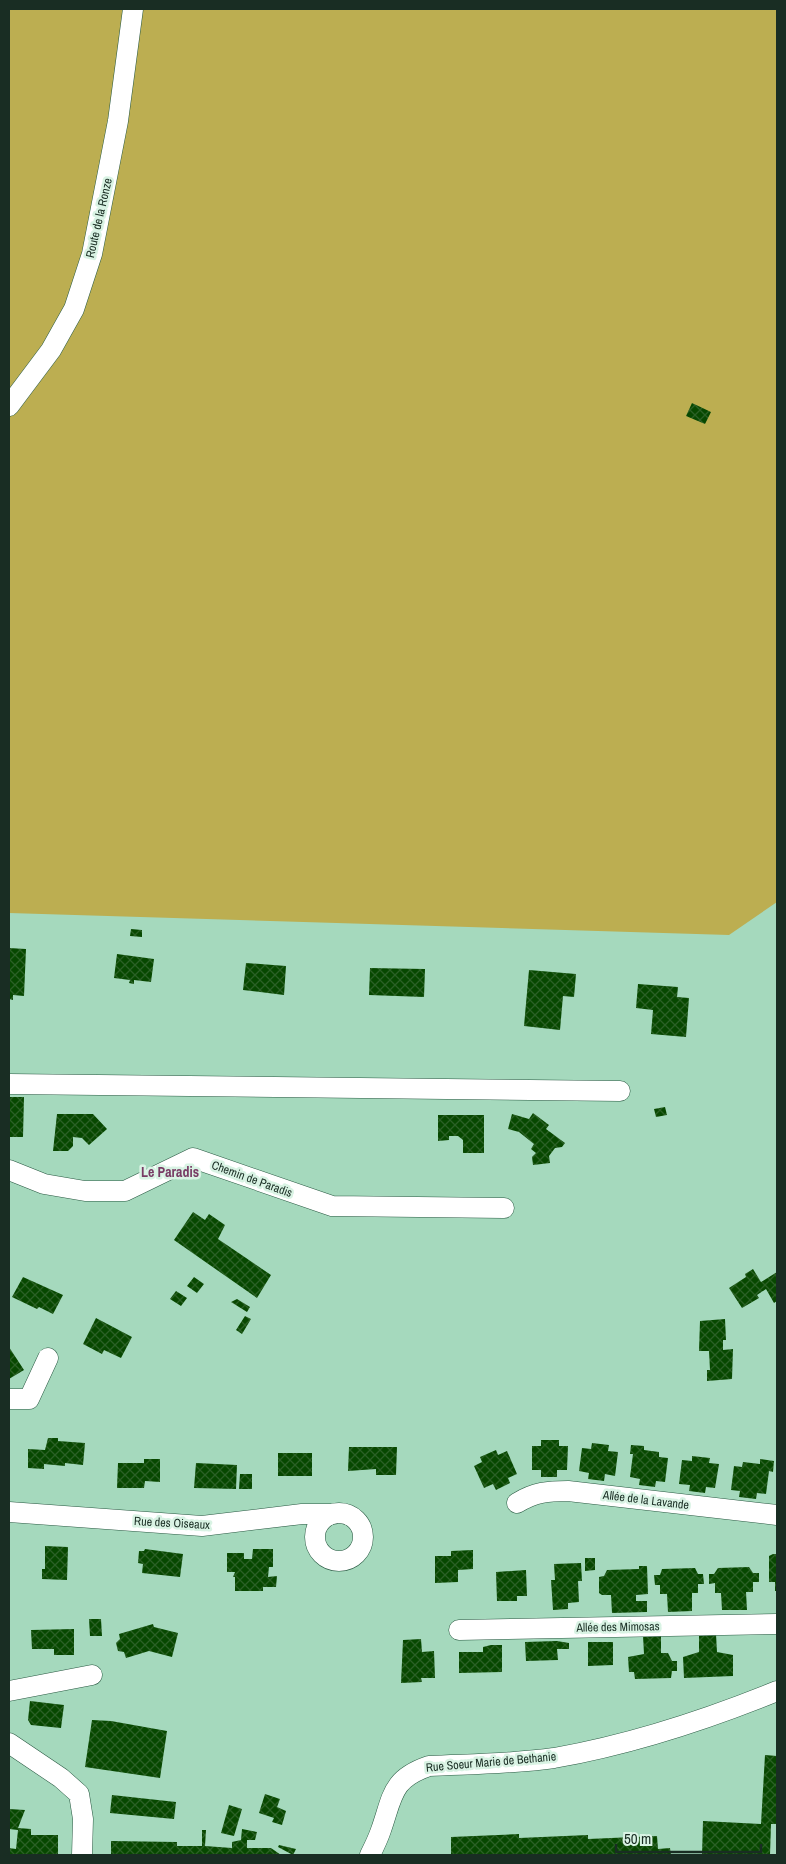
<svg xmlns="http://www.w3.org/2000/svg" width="786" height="1864" viewBox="0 0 786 1864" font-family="'Archivo Narrow',sans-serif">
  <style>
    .green { fill: #bcae51 }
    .building { fill: url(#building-cross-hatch) }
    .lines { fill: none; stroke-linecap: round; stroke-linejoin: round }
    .minor-casing { stroke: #295942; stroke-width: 21 }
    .minor { stroke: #fff; stroke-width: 20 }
    .labels { text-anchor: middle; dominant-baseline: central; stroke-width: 5; stroke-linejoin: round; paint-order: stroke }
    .street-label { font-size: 12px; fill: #192d23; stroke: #d9f3e4 }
    .neighbourhood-label { font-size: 14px; font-weight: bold; fill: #783b64; stroke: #d9f3e4 }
  </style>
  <defs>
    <pattern id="building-cross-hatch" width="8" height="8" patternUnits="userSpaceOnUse" patternTransform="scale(1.25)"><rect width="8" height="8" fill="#074800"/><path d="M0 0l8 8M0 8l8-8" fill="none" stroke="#2b6026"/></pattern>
  </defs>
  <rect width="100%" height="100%" fill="#a5d9bd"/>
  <path class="green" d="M9,9H777V902L729,935L9,913Z"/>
  <path class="building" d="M692,403L711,412L705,424L686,416Z
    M131,929L142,930V937L130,936Z
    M9,948L26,949L24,996L13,995V1000L9,999Z
    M117,954L154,959L151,982L134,980V984L129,983L130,980L114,978Z
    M246,963L286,966L284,995L243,990Z
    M370,968L425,969L424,997L369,995Z
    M529,970L576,974L574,997L563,996L560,1030L524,1026Z
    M638,984L678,987L677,997L689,998L686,1037L651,1034L653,1010L636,1008Z
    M9,1097H24L23,1137H9Z
    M665,1107L667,1115L656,1117L654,1109Z
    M533,1113L549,1125L546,1129L565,1143L562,1147L555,1148L549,1156L550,1163L533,1165L532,1157L536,1153L531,1149L534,1144L519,1132L508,1129L512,1114L529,1119Z
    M57,1114H93L107,1129L89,1145L82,1138L73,1137V1146L68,1151H53Z
    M438,1115H484V1153H463V1140L458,1136H449V1140L438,1141Z
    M193,1212L205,1220L209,1214L225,1225L218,1239L271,1275L257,1298L174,1240Z
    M753,1269L761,1282L777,1272V1301L774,1303L766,1289L757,1295L759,1298L742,1308L729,1288L746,1277L745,1274Z
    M23,1277L63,1295L53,1314L39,1307L37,1309L12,1297Z
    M194,1277L204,1284L197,1293L187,1286Z
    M176,1291L187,1298L181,1306L170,1299Z
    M237,1299L250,1307L247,1312L231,1302Z
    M245,1316L251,1319L242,1334L236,1330Z
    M96,1318L132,1337L121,1358L104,1350L102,1354L83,1344Z
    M725,1319L726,1340H723V1350L733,1349L732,1379L707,1381V1370H710L709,1351H699L700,1321Z
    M9,1347L24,1370L9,1379Z
    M48,1438H58V1441L85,1443L83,1465L65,1463V1466L44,1464V1469L28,1468V1449L45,1450Z
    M541,1440H559V1446H568L567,1470H557V1477H541V1470H532V1446H541Z
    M592,1443L609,1445L608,1451L618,1452L615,1476L605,1474L604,1481L588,1479L589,1473L579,1471L582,1448L591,1449Z
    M631,1445L644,1446V1450L659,1452V1457L668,1458L665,1482L656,1481L655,1487L639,1485L640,1479L630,1477L633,1454H630Z
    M349,1447H397L396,1475H376V1469L348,1471Z
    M496,1450L498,1455L507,1451L517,1474L508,1478L510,1483L496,1490L493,1484L484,1488L474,1466L482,1462L480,1457Z
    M278,1453H312V1476H278Z
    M692,1456L710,1458L709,1463L719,1464L715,1488L706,1487L705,1493L689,1491L690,1485L679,1484L682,1460L692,1461Z
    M144,1459H160V1482L145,1481L144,1488H117L118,1463H144Z
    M760,1459L774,1461L773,1472L769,1471L766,1494L757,1493L756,1499L739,1497L740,1491L731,1490L734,1466L742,1467L743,1462L760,1464Z
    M196,1463L237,1465L236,1489L194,1488Z
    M240,1474H252V1489H239Z
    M45,1546L68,1547L67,1580L42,1579V1569H45Z
    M145,1549L183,1554L180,1577L142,1573L143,1564L138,1563L139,1551H144Z
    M253,1549H273V1567H269L268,1577L277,1576L276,1587H263V1591H235V1577H233L235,1572H227V1553H244V1559H252Z
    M473,1550V1569L458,1570V1582L435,1583V1556H451V1551Z
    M773,1554H777V1591H775V1582H769V1556Z
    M585,1558H595V1570L585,1571Z
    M581,1563L582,1581H578L579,1602L568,1603V1609L553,1610L551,1580H555L554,1564Z
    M639,1566H647L648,1594L636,1595V1601H647V1612L612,1613L611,1595H602L599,1593V1577L604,1576L607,1570L639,1569Z
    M749,1567L753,1573H759V1582H753V1592H746L747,1610H722L721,1593H715V1583L709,1584V1574H714L718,1568Z
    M695,1568L698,1574H703L704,1584H698V1593H692V1611L668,1612L667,1594H660V1585H655L654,1575H660L662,1569Z
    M526,1570L527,1596H517V1601H497L496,1572Z
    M89,1619H101L102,1636H90Z
    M153,1624L154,1627L178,1633L172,1657L149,1651L126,1658L124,1652L118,1651L116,1643L120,1639L119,1634Z
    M74,1629V1655H54V1649H32L31,1630Z
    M716,1634L717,1652L733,1655V1676L684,1678L683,1657L699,1652V1635Z
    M643,1636H661V1653H668L672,1661H677V1671H672L671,1678L635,1679L634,1672H629L628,1657L644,1654Z
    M421,1639L422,1652L434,1651L435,1678H421L422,1682L401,1683L403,1640Z
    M557,1641L569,1643V1649H557L558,1660L526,1661L525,1642Z
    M588,1642H613V1665L588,1666Z
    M491,1645H502V1672L459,1673V1652H483V1647Z
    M30,1701L64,1705L61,1728L31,1725L28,1720Z
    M92,1720L111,1721L167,1731L160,1778L85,1767Z
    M765,1755L777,1756V1824H771L770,1855H702L703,1821L761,1824Z
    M265,1794L280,1799L277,1807L286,1811L282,1825L272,1822L274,1818L259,1813Z
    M112,1795L176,1802L174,1819L110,1813Z
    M229,1805L242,1809L234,1836L221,1833Z
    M9,1809L25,1810L18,1828L31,1829V1835H58V1855H9V1848L16,1849L18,1830L9,1829Z
    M242,1829L257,1832L255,1840H247V1848H271L281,1855H111V1841L177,1842V1846H202V1830H206L205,1846L232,1848V1842L241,1840Z
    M519,1834V1838L588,1835V1839L657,1836L658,1849L670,1848L671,1855H451V1837Z
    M279,1845L296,1849L293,1855L278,1847Z"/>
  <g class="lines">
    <g class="minor-casing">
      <path id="minor" d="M9,406L51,350L74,309L92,254L118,121L133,9
        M9,1084L620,1091
        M9,1170L44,1184L85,1191H125L193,1158L332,1206L504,1208
        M9,1399H29L48,1358
        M517,1503C535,1492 548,1491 568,1491L777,1515
        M9,1512L202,1526L302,1514H334
        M315 1537a24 24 0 1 1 48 0a24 24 0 1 1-48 0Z
        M459,1630L777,1624
        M9,1691L92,1675
        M9,1743L61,1778L79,1794L83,1819L82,1855
        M370,1855C374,1847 378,1839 381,1830C393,1796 391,1779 429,1766C470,1764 513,1764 554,1758C628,1745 708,1719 777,1691"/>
    </g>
    <use href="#minor" class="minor"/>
  </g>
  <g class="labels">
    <g class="street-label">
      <text transform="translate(99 218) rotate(-77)">Route de la Ronze</text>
      <text transform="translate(252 1179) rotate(20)">Chemin de Paradis</text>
      <text transform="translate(646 1500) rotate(7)">Allée de la Lavande</text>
      <text transform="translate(172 1523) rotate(3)">Rue des Oiseaux</text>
      <text transform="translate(618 1627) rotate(-1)">Allée des Mimosas</text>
      <text transform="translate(491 1762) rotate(-5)">Rue Soeur Marie de Bethanie</text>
    </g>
    <g class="neighbourhood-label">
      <text x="170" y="1172">Le Paradis</text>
    </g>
  </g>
  <rect width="786" height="1864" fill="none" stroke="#192d23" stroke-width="20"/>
  <path d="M616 1844v8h145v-8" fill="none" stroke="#192d23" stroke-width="2.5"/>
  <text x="624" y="1844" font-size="15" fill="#192d23" stroke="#d9f3e4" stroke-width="4" paint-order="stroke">50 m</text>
</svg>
